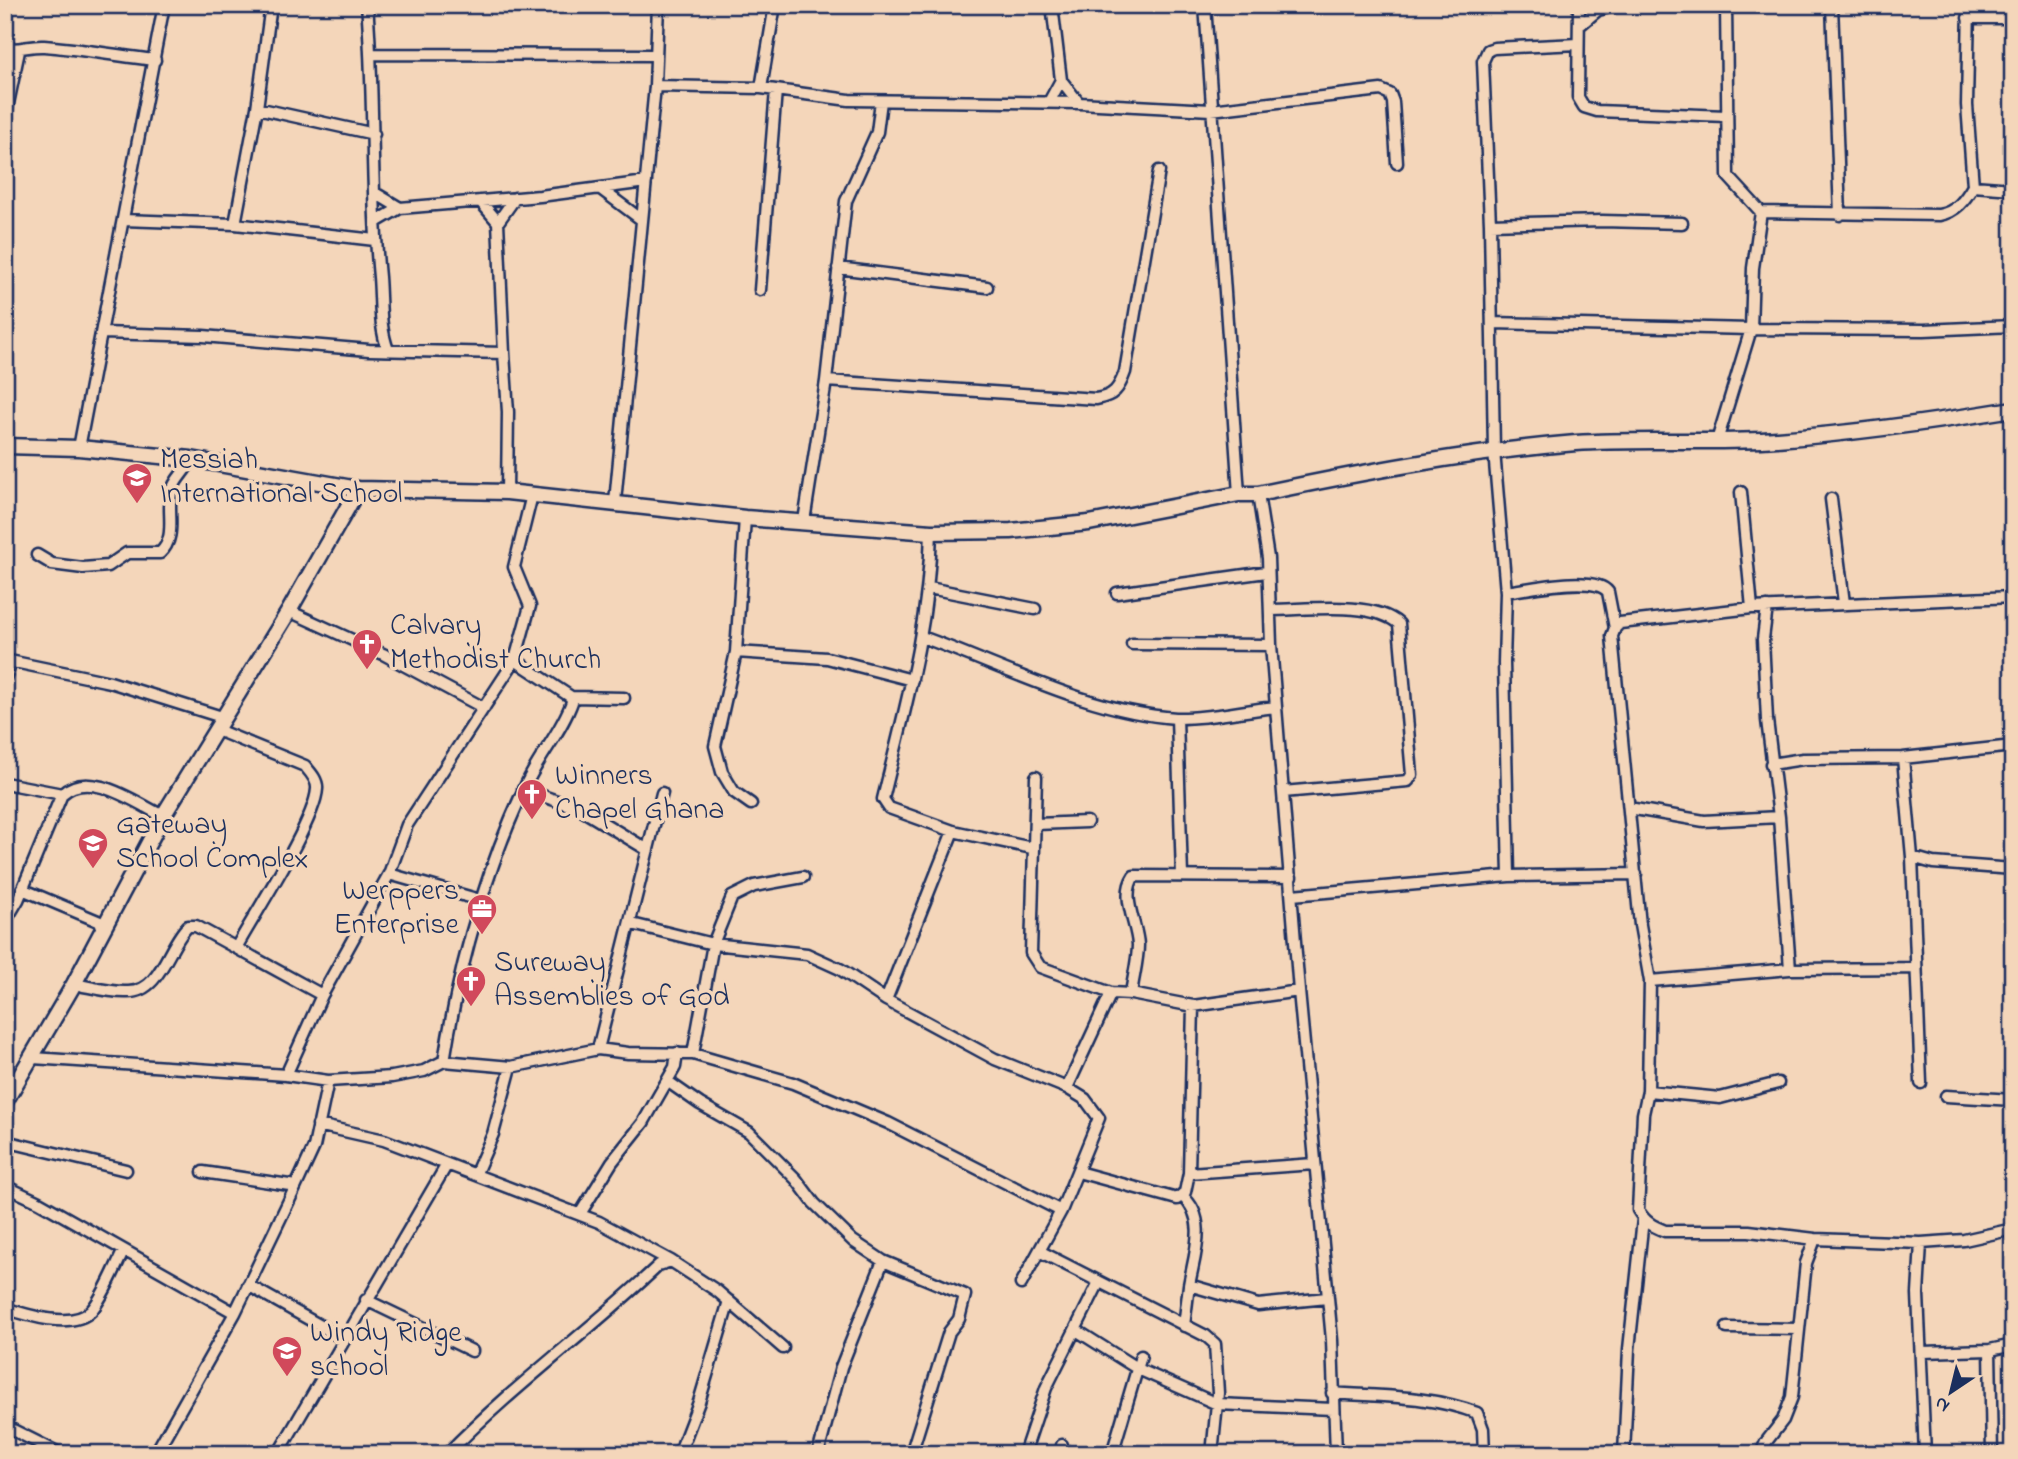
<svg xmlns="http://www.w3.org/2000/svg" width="2018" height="1459" viewBox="0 0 2018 1459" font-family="'Indie Flower',sans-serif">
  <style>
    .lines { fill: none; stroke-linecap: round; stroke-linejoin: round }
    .street-casing { stroke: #1b2f5e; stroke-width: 15 }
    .secondary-casing { stroke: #1b2f5e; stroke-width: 19 }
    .street { stroke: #f4d6ba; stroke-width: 10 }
    .secondary { stroke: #f4d6ba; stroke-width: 14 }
    .labels { text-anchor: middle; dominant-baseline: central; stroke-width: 7; stroke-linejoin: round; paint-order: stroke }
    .poi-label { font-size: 30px; fill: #1b2f5e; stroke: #f4d6ba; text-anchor: start }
  </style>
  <rect width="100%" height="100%" fill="#f4d6ba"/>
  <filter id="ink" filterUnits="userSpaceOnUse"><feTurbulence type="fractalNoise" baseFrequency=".0143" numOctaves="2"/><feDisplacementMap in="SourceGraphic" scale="14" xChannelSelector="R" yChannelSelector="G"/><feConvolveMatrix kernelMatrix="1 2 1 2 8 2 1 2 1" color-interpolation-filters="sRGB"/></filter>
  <g filter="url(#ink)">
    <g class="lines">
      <g class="street-casing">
        <path id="street" d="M367,5C375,96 370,187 379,277C381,302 379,326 388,350
          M1205,5L1239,494
          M1579,5L1578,97L1584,107L1597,111L1726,116
          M1726,5L1728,176L1761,212L1939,215C1956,212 1965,200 1973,186
          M1832,5L1840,215
          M1969,5L1967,105L1973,186L2013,189
          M1996,5L2007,18
          M1968,18H2013
          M1579,26L1598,10L1619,5
          M5,48C19,51 29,45 44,46C81,49 118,56 155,60
          M372,54L655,55
          M1061,80L1079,103
          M655,86L761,88L849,100L1079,103L1211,110L1381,90L1390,94L1393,102L1397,163
          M761,88L775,5
          M1049,102L1061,80L1052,5
          M257,108L374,134
          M5,118L19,51
          M602,190L642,220
          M375,193L400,208
          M480,201L498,222
          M123,220L235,224L375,240
          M376,222L400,208L540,196L646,182
          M235,224L257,108L271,5
          M1490,224L1602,221L1682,223
          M838,268L987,287
          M760,290L776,90
          M1493,323L1751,329L1924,330L2013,326
          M102,333L203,336L369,350L504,353L508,412L507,492
          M504,353L498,222L515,198
          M826,381L1096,399C1114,396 1119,389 1125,372L1159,171
          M1717,441L1751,329L1753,268L1761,212
          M79,448L164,5
          M1741,492L1752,608
          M1258,494L1268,558L1271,645L1299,991L1332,1340L1336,1454
          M1831,499L1844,603
          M615,502L655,86L658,5
          M745,518L736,652L715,746L722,772L734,792L751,804
          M804,521L826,381L846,201L877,132L881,101
          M931,532C929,627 905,708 883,799L889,808L953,831L1032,848
          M37,555L52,564L83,568L108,566L127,553H160C177,538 167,513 171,493C174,479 186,472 191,459
          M929,588L1035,609
          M1506,592C1528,589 1595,574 1608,592L1615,628L1612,636L1640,925L1650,981L1790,969L1916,968
          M1117,593L1266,572
          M1767,607L1763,639L1767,720L1779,817L1790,969
          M1271,610C1306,610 1372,600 1399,624L1412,775L1408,781L1283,792
          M289,611L383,654L484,708
          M1615,628L1620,623L1752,608L2013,597
          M922,637C1003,666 1089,712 1176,718C1208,719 1244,710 1276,707
          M1132,644L1271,645
          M736,652L827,658L912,680
          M5,660L110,682L225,718
          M5,679L11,661
          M571,697L624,698
          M1177,718L1182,876
          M217,730L305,766C310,772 318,780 317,789C315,822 254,915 236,948
          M1903,758L1912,857L1921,1083
          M1771,764L1803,759L1903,758L2013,746
          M1036,777L1031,953L1040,967L1111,993L1131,994L1193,1006L1299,991
          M5,783L62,794C89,768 136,803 163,816
          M523,789L580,809L648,850
          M1629,808L1704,821L1779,817
          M1036,824L1087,822
          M1912,857L1933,863L2013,869
          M389,874L480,900
          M1509,876L1504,663L1506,592L1494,451L1490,224L1483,61L1488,50L1494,48L1578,44
          M22,889L105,924
          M1292,895L1509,876L1636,874
          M5,922L18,900L62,794
          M632,924L713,944L807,954L840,969L886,1000L995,1059L1067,1088L1085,1099L1099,1118L1061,1211L1021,1284
          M1650,981L1648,1091L1643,1114L1638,1210C1645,1222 1652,1226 1665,1231H1749L1815,1239L1921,1243L1964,1240L2013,1229
          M74,984C91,987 111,993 128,992C161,992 168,945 188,926H196L322,995
          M1131,994C1133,978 1138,960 1138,945C1137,923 1120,897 1134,876L1291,877
          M886,1000L953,831
          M598,1049L662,793
          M693,1054L713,944L732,897L754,886L803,877
          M33,1058L286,1075L328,1081L392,1077L424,1071L444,1061L511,1067L598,1049L628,1053L693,1054L793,1083L888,1123L1061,1211
          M444,1061C459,966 483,878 523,791C536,760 561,733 572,702L571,697L515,660
          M286,1075L322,995L389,874L407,825L515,660L530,606L514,567L532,495
          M667,1081L700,1104L749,1132L796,1179L814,1203L853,1241L883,1261L965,1295L959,1319L949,1332L911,1454
          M1067,1088L1111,993
          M1648,1091L1720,1098L1778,1083
          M1946,1096L2013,1100
          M318,1125L384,1140L599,1222L671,1261L717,1291L783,1348
          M5,1141L126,1170
          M203,1172L296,1186
          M1078,1172L1177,1199L1185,1192L1189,1173L1193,1006
          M476,1173L493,1134L511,1067
          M1189,1173L1314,1164
          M5,1186L39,1202L235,1313
          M1182,1196C1209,1218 1194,1256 1189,1285
          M580,1214L612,1162L643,1123L675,1067L677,1053
          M1921,1243L1918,1294L1925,1454
          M1041,1252L1206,1336L1215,1344L1218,1393L1212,1454
          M248,1285L344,1339
          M366,1300L472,1351
          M5,1308C26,1315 72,1330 91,1311C103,1298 115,1268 123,1252
          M1184,1326L1189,1285L1258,1305L1327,1298
          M1727,1328L1798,1329
          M1076,1330L1138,1369L1217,1404L1333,1409
          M1990,1350L1992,1454
          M1922,1352L1990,1350L2013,1345
          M1332,1393C1382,1397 1430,1395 1477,1413L1483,1429L1484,1454
          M5,1426L61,1454
          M155,1454L235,1313L296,1186L314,1147L328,1081
          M278,1454L446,1166
          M447,1454C513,1386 590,1331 659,1265L671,1261
          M679,1454L699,1402L729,1301
          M818,1454L841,1367L883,1261
          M1024,1454L1046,1388L1099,1282
          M1061,1454L1062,1445
          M1112,1454L1141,1356
          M1624,1454L1629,1349L1643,1219
          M1761,1454L1766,1442L1783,1420L1792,1397L1806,1263L1815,1239"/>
      </g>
      <g class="secondary-casing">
        <path id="secondary" d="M5,446L79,448L191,459L358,489
          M5,1102L74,984L163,816L289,611L358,489L507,492L745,518L931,532L1011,531L1089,523L1239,494H1258C1363,472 1468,452 1576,443C1643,438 1710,444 1777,439C1856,433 1934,422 2013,409"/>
      </g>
      <use href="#street" class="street"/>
      <use href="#secondary" class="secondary"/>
    </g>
  </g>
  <defs>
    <g id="school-pin" transform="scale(1.575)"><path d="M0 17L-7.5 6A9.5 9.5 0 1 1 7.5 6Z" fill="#d1495b" stroke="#f4d6ba"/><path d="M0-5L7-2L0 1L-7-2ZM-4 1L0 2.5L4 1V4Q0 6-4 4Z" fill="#fff"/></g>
    <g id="church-pin" transform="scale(1.575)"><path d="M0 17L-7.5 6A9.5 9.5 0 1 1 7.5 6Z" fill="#d1495b" stroke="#f4d6ba"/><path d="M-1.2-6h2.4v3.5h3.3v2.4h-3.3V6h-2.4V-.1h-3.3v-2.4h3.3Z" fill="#fff"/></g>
    <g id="office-pin" transform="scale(1.575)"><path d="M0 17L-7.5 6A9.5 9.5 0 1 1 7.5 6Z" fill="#d1495b" stroke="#f4d6ba"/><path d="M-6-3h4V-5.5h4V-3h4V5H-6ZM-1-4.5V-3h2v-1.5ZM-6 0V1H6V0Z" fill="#fff"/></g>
  </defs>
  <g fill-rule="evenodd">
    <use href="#school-pin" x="137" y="478"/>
    <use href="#church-pin" x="367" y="644"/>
    <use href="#church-pin" x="532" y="794"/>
    <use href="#school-pin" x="93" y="843"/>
    <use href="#office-pin" x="482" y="909"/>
    <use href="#church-pin" x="471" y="981"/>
    <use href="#school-pin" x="287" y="1351"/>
  </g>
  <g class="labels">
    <g class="poi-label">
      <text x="160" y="461">Messiah<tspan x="160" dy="34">International School</tspan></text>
      <text x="390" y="627">Calvary<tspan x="390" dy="34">Methodist Church</tspan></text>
      <text x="555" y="777">Winners<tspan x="555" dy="34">Chapel Ghana</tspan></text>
      <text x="116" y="826">Gateway<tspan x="116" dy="34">School Complex</tspan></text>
      <text x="459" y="892" text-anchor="end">Werppers<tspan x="459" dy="34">Enterprise</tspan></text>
      <text x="494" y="964">Sureway<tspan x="494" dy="34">Assemblies of God</tspan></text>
      <text x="310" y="1334">Windy Ridge<tspan x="310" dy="34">school</tspan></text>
    </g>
  </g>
  <rect width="2018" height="1459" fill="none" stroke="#f4d6ba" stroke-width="28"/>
  <rect x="14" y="14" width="1990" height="1431" fill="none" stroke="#1b2f5e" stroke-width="2.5" filter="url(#ink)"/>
  <g transform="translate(1951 1392) rotate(215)" stroke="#f4d6ba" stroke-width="5" paint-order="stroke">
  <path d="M0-5L12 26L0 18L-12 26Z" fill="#1b2f5e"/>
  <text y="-10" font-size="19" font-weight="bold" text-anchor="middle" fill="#1b2f5e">N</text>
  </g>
</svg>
